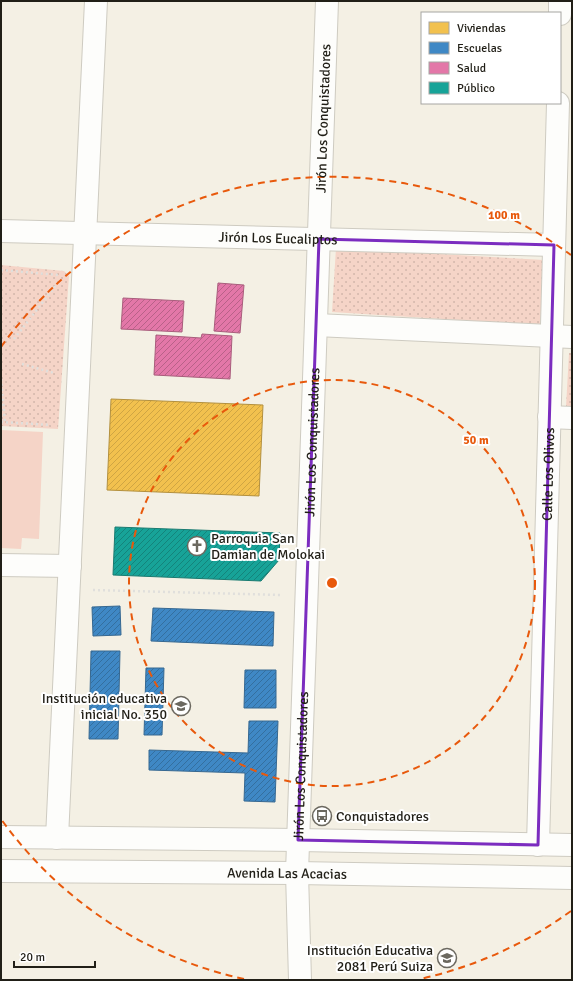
<svg xmlns="http://www.w3.org/2000/svg" width="573" height="981" viewBox="0 0 573 981" font-family="Signika,sans-serif">
  <style>
    .park { fill: url(#park-dots) }
    .garden { fill: #f5d4c7 }
    .homes { fill: url(#homes-hatch); stroke: #b3903e }
    .schools { fill: url(#schools-hatch); stroke: #366891 }
    .health { fill: url(#health-hatch); stroke: #a95d7c }
    .public { fill: url(#public-hatch); stroke: #1a7b71 }
    .lines { fill: none; stroke-linecap: round; stroke-linejoin: round }
    .street-casing { stroke: #cecbc1; stroke-width: 24 }
    .secondary-casing { stroke: #cecbc1; stroke-width: 24 }
    .path { stroke: #e0dfdc; stroke-width: 2.5; stroke-dasharray: 2 3; stroke-linecap: butt }
    .street { stroke: #fdfdfb; stroke-width: 22 }
    .secondary { stroke: #fdfdfb; stroke-width: 22 }
    .marked { fill: none; stroke: #7b2cbf; stroke-width: 3; stroke-linejoin: round }
    .ring { fill: none; stroke: #e8590c; stroke-width: 2; stroke-dasharray: 7 5 }
    .labels { text-anchor: middle; dominant-baseline: central; stroke-width: 4; stroke-linejoin: round; paint-order: stroke }
    .street-label { font-size: 14px; fill: #211f17; stroke: #fff }
    .poi-label { font-size: 14px; fill: #211f17; stroke: #fff; text-anchor: start }
    .centre { fill: #e8590c; stroke: #fff; stroke-width: 2 }
    .ring-label { font-size: 12px; text-anchor: middle; font-weight: bold; fill: #e8590c; stroke: #fff; stroke-width: 4; stroke-linejoin: round; paint-order: stroke }
  </style>
  <defs>
    <pattern id="park-dots" width="8" height="8" patternUnits="userSpaceOnUse"><rect width="8" height="8" fill="#f5d4c7"/><path d="M2 2h.1M6 6h.1" fill="none" stroke="#d2b6aa" stroke-width="1.8" stroke-linecap="round"/></pattern>
    <pattern id="homes-hatch" width="6" height="6" patternUnits="userSpaceOnUse"><rect width="6" height="6" fill="#f2c14e"/><path d="M-1 1l2-2M0 6l6-6M5 7l2-2" fill="none" stroke="#cfa543"/></pattern>
    <pattern id="schools-hatch" width="6" height="6" patternUnits="userSpaceOnUse"><rect width="6" height="6" fill="#3f88c5"/><path d="M-1 1l2-2M0 6l6-6M5 7l2-2" fill="none" stroke="#346f9f"/></pattern>
    <pattern id="health-hatch" width="6" height="6" patternUnits="userSpaceOnUse"><rect width="6" height="6" fill="#e377a8"/><path d="M-1 1l2-2M0 6l6-6M5 7l2-2" fill="none" stroke="#b86188"/></pattern>
    <pattern id="public-hatch" width="6" height="6" patternUnits="userSpaceOnUse"><rect width="6" height="6" fill="#17a398"/><path d="M-1 1l2-2M0 6l6-6M5 7l2-2" fill="none" stroke="#14847b"/></pattern>
  </defs>
  <rect width="100%" height="100%" fill="#f4f0e4"/>
  <path class="park" d="M336,248L544,260L540,325L332,312Z
    M1,265L64,271L69,276L58,429L1,426Z
    M569,353H572V408L566,407Z"/>
  <path class="garden" d="M1,430L43,432L39,539L22,538L21,549L1,548Z"/>
  <path class="homes" d="M111,399L263,405L259,496L107,490Z"/>
  <path class="schools" d="M120,606L121,635L93,636L92,607Z
    M153,608L274,612L273,646L151,641Z
    M91,651H120L118,739H89Z
    M146,668H164L162,735H144Z
    M245,670H276V708H244Z
    M249,721H278L275,802L244,801L245,773L149,770V750L248,753Z"/>
  <path class="health" d="M218,283L244,285L240,333L214,331Z
    M123,298L184,301L182,332L121,329Z
    M202,334L232,336L230,379L154,375L156,335L201,338Z"/>
  <path class="public" d="M115,527L280,533L279,560L261,581L113,575Z"/>
  <g class="lines">
    <g class="street-casing">
      <g id="street">
        <path d="M560,14V1"/>
        <path id="s1" d="M1,231L554,245"/>
        <path d="M316,325L572,337"/>
        <path d="M549,417L572,418"/>
        <path d="M1,565L70,566"/>
        <path d="M57,838L96,1"/>
        <path id="s2" d="M538,845L558,103"/>
        <path id="s3" d="M300,980L297,873L327,1"/>
      </g>
    </g>
    <g class="secondary-casing">
      <g id="secondary">
        <path d="M1,837L298,840L572,845"/>
        <path id="s4" d="M1,871L297,873L572,878"/>
      </g>
    </g>
    <path class="path" d="M1,270L58,275
      M14,339L57,284
      M22,364L54,373
      M1,379L5,422
      M1,422L51,425
      M93,590L282,595"/>
    <use href="#street" class="street"/>
    <use href="#secondary" class="secondary"/>
  </g>
  <path class="marked" d="M319,239L554,245L538,845L298,840Z"/>
  <g class="ring">
    <circle cx="332" cy="583" r="203"/>
    <path d="M571 911A406 406 0 0 1 420 979M244 979A406 406 0 0 1 1 819M1 347A406 406 0 0 1 571 255"/>
  </g>
  <defs>
    <g id="church-ring" transform="scale(1)"><circle r="9.5" fill="#fff" stroke="#6b685f" stroke-width="1.5"/><path d="M-1.2-6h2.4v3.5h3.3v2.4h-3.3V6h-2.4V-.1h-3.3v-2.4h3.3Z" fill="#6b685f"/></g>
    <g id="school-ring" transform="scale(1)"><circle r="9.5" fill="#fff" stroke="#6b685f" stroke-width="1.5"/><path d="M0-5L7-2L0 1L-7-2ZM-4 1L0 2.5L4 1V4Q0 6-4 4Z" fill="#6b685f"/></g>
    <g id="bus-ring" transform="scale(1)"><circle r="9.5" fill="#fff" stroke="#6b685f" stroke-width="1.5"/><path d="M-5-6H5V4H4V6H2V4H-2V6H-4V4H-5ZM-3.5-4V0h7V-4ZM-3.5 1.2v1.5H-2V1.2ZM2 1.2v1.5H3.5V1.2Z" fill="#6b685f"/></g>
  </defs>
  <g fill-rule="evenodd">
    <use href="#church-ring" x="197" y="546"/>
    <use href="#school-ring" x="181" y="706"/>
    <use href="#bus-ring" x="322" y="816"/>
    <use href="#school-ring" x="447" y="958"/>
  </g>
  <g class="labels">
    <g class="street-label">
      <text stroke="none"><textPath href="#s3" startOffset="862">Jirón Los Conquistadores</textPath></text>
      <text stroke="none"><textPath href="#s1" startOffset="277">Jirón Los Eucaliptos</textPath></text>
      <text stroke="none"><textPath href="#s3" startOffset="538">Jirón Los Conquistadores</textPath></text>
      <text stroke="none"><textPath href="#s2" startOffset="371">Calle Los Olivos</textPath></text>
      <text stroke="none"><textPath href="#s3" startOffset="214">Jirón Los Conquistadores</textPath></text>
      <text stroke="none"><textPath href="#s4" startOffset="286">Avenida Las Acacias</textPath></text>
    </g>
    <g class="poi-label">
      <text x="211" y="538">Parroquia San<tspan x="211" dy="16">Damian de Molokai</tspan></text>
      <text x="167" y="698" text-anchor="end">Institución educativa<tspan x="167" dy="16">inicial No. 350</tspan></text>
      <text x="336" y="816">Conquistadores</text>
      <text x="433" y="950" text-anchor="end">Institución Educativa<tspan x="433" dy="16">2081 Perú Suiza</tspan></text>
    </g>
  </g>
  <circle cx="332" cy="583" r="6" class="centre"/>
  <g class="ring-label">
    <text x="504" y="219">100 m</text>
    <text x="476" y="444">50 m</text>
  </g>
  <rect width="573" height="981" fill="none" stroke="#211f17" stroke-width="4"/>
  <rect x="421" y="12" width="140" height="92" fill="#ffffff" stroke="#a6a5a2"/>
  <rect x="429" y="22" width="20" height="12" fill="#f2c14e" stroke="#a6a5a2"/>
  <text x="457" y="32" font-size="12" fill="#211f17">Viviendas</text>
  <rect x="429" y="42" width="20" height="12" fill="#3f88c5" stroke="#a6a5a2"/>
  <text x="457" y="52" font-size="12" fill="#211f17">Escuelas</text>
  <rect x="429" y="62" width="20" height="12" fill="#e377a8" stroke="#a6a5a2"/>
  <text x="457" y="72" font-size="12" fill="#211f17">Salud</text>
  <rect x="429" y="82" width="20" height="12" fill="#17a398" stroke="#a6a5a2"/>
  <text x="457" y="92" font-size="12" fill="#211f17">Público</text>
  <path d="M14 961v6h81v-6" fill="none" stroke="#211f17" stroke-width="2"/>
  <text x="20" y="961" font-size="12" fill="#211f17" stroke="#ffffff" stroke-width="3" paint-order="stroke">20 m</text>
</svg>
